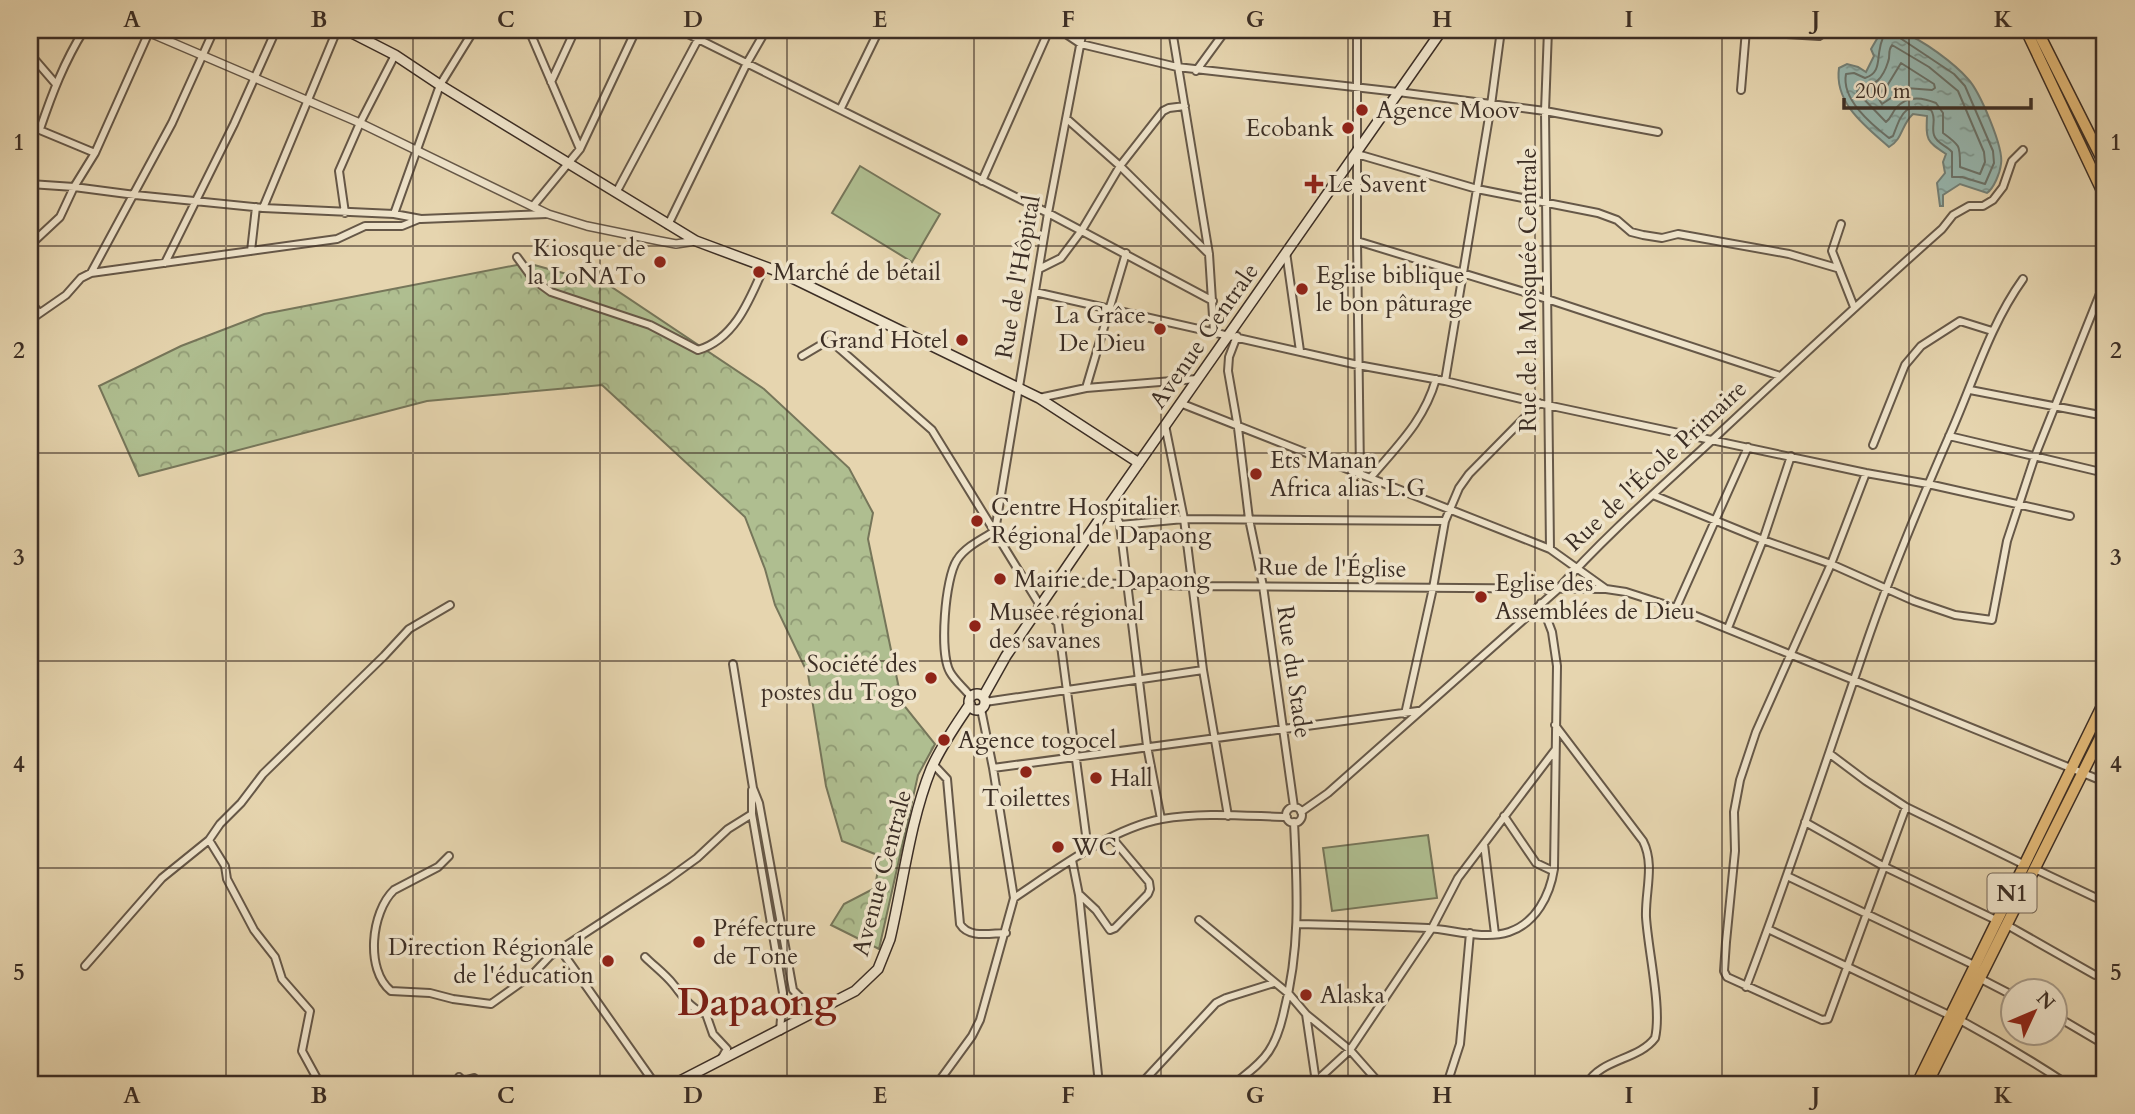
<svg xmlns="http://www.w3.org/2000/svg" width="2135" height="1114" viewBox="0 0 2135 1114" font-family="Cardo,serif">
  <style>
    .green { fill: #afbe90; stroke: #76765a; stroke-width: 2 }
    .forest { fill: url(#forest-crowns); stroke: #76765a; stroke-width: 2 }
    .water { fill: url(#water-ripples); stroke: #738179; stroke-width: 2 }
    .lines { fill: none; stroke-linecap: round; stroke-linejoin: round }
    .shore { stroke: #6a736b; stroke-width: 2 }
    .minor-casing { stroke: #665848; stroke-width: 10 }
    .tertiary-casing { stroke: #665848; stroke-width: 10 }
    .secondary-casing { stroke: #3c2e25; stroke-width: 12 }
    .trunk-casing { stroke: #3c2e25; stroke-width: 13 }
    .minor { stroke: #efe4cb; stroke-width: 6 }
    .tertiary { stroke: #efe4cb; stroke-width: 7 }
    .secondary { stroke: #efe4cb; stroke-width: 9 }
    .trunk { stroke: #e3ba78; stroke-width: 10 }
    .grid { fill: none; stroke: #3c2e25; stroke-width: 2; stroke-opacity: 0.55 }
    .poi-dot { fill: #8f2418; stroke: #efe4cb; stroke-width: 2.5 }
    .labels { text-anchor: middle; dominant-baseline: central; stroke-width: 7; stroke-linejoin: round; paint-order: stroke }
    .shield { fill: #efe4cb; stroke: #726557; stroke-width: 2 }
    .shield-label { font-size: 23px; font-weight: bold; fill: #3c2e25 }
    .poi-label { font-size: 24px; fill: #3c2e25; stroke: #efe4cb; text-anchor: start }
    .street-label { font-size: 24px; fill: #3c2e25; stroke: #efe4cb }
    .town-label { font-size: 38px; font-weight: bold; fill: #7a1f14; stroke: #efe4cb }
    .neatline { fill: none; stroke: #3c2e25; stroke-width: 2.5 }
    .grid-label { font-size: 23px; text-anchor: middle; font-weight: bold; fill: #3c2e25 }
  </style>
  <defs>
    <pattern id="forest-crowns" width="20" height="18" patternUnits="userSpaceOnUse" patternTransform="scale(1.75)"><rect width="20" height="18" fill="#afbe90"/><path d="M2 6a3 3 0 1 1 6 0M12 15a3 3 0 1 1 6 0" fill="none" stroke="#909b75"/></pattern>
    <pattern id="water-ripples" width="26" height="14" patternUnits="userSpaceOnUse" patternTransform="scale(1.75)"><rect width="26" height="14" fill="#97b8b1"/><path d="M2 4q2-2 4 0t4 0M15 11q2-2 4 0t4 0" fill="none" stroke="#7c9690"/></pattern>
  </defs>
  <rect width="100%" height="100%" fill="#e6d5af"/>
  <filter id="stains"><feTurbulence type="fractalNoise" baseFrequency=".00286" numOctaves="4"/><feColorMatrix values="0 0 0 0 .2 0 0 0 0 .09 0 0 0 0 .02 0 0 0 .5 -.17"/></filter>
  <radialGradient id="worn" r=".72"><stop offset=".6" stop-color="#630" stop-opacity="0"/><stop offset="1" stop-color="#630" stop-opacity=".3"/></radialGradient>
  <path class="green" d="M860,166L940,214L912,262L832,213Z
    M1428,835L1437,898L1332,911L1323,848Z"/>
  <path class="forest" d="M527,263L610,286L764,389L849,468L873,513L868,539L902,703L935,744L918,775L879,949L831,925L844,904L875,888L880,856L842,841L826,786L808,674L775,605L765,569L745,517L602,385L427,401L139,476L99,386L181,346L264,314Z"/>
  <path class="water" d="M1876,30C1885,30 1894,30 1903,33C1922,39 1955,64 1968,79C1980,92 2004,148 2001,164C2000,173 1994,188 1987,193L1960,184L1943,195V206H1940L1937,183L1945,173L1943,162L1946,154C1926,141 1926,140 1927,116L1913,114C1901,125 1903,139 1889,147C1865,126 1834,103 1839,68L1847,64L1858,67L1866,72L1874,56L1871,49L1878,37Z"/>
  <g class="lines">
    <path class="shore" d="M1883,30C1885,39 1881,39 1880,48C1877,59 1881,73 1865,78L1854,73L1846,74C1841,99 1871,124 1889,138L1893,136C1902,113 1904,102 1931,110C1937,119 1931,126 1934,135C1936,143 1947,146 1952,152V177H1962L1985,184L1994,163L1993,151L1965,86L1954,74L1900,38L1897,30
      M1892,45L1929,67L1958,91L1984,152L1985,162L1980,174L1960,167C1960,146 1961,146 1943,133V113L1936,103C1922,97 1907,95 1896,108C1892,113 1891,118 1886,122L1857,92L1859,87C1875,87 1883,78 1888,62C1891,55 1887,52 1892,45Z
      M1901,63L1934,84L1935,88L1932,90L1906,88L1882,104L1877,96L1887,86Z"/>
    <g class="minor-casing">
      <path id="minor" d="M529,30L580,149
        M680,30L1048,213L1213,301
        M1060,30L1081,44L1177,67L1398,92L1545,111L1658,132
        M1172,30L1209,254L1214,332
        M1357,30V241L1360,473
        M1548,30L1545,111L1550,549
        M1722,30L1819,36L1828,30
        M1826,32L1834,34L1855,30
        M30,54L55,83
        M1196,71L1226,30
        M551,82L575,30
        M1741,90L1746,30
        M841,108L879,30
        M1067,119L1120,166L1209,254
        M30,126L95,153
        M40,129C52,94 64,62 84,30
        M1357,154L1477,189L1598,213L1617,220L1631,232L1643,235L1662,238L1678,234L1789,254L1837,268
        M982,181L1049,30
        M30,184L74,187L135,195L263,208L394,214L421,219L547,214
        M617,191L703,30
        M533,206L580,149L636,30
        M263,208L337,30
        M345,213L339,171L360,123L395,55
        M394,214L440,85L474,30
        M1841,224L1832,251L1854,307
        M668,225L747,63L766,30
        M1357,241L1547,299L1780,376
        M30,245L60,217L74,187L95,153L149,32
        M251,251L256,207
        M1286,252L1300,351
        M517,257L533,279L551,292L650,325L698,350C735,339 750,299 764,267
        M165,263L234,124L276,30
        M1039,269L1061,258L1082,230L1120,166L1163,111L1169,108L1185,106
        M91,273L172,123L214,30
        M1035,292L1358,365L1445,381L1547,405L1866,473L1928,484L2070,516
        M30,301L39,313
        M30,320L66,295L81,278L91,273L337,239L365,226H402L419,219
        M1237,336L1229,357L1228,371L1238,428L1249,519L1263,586L1294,807
        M802,356L824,343L832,342L932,430L1041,607L1058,623L1088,850
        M1445,381L1491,105L1501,30
        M1086,388L1126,253
        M1970,390L2105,416
        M1039,398L1086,388L1197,379
        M1180,403L1550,549L1606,589L1626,592L1676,608L2105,782
        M1165,425L1184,519L1203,670L1228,816
        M1949,436L2105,473
        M1873,445L1905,365L1921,346L1960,321L1992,331
        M1866,473L1831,564L1756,732L1740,780L1734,812L1735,851L1726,942L1724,971L1727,977L1822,1020L1828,1019L1906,807
        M1371,477C1398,445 1424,421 1436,379
        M1653,495L1763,540L1831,564L1914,601L1955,615L1992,620L2007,541L2035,456L2101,291
        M1112,503L1120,525L1147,746L1161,819
        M1120,525L1184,519L1445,521
        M995,531L1048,213L1083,30
        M1058,582L1194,586L1605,589
        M1676,608L1748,447
        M1728,628L1763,540L1791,456
        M733,664L753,788L759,803L793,990L816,1013
        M971,697C965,689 955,681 950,672C939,653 945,578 957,560C965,547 982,539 995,531
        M985,702L1203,670
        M1405,714L1433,588L1445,521L1459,488L1469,474L1539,403
        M1555,725L1643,841C1655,865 1645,891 1646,917C1648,950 1662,1009 1655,1038C1639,1060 1600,1059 1587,1084
        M1830,754L1866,781L1906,807L2025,865
        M933,764L947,779L960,924C969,939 991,933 1006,933
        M993,768L1418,711
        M752,790V814L783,993L780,1031
        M1286 815a8 8 0 1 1 16 0a8 8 0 1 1-16 0Z
        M1301,812L1328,793L1557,590C1604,537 1658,490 1710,442C1787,370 1863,299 1942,229L1953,215L1969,206H1983L1993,200L2003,187L2012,161L2023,150
        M1504,816L1536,863L1553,871
        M1805,822L1883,866L1998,921
        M209,840L225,866L227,879L254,930L275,957L282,979L310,1011L302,1051L320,1084
        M1484,844L1495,934
        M449,856L438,867L394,890C371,912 365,970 391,991L430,993L453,999L491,1004L533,974L550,956L668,879L697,858L728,829L752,814
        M1072,860L1079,895L1099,1084
        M2035,869L2105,902
        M1787,876L1976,966
        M1080,895L1096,910L1110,930L1115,928L1148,894L1150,889L1149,882L1112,838
        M1014,898C1056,870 1112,828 1162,819C1202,812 1246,816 1287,817
        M1199,920L1289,994L1306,1014L1316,1082
        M1298,924C1342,925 1385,926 1428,928C1454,930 1484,940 1509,932C1536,923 1550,895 1554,869L1557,666L1552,632L1541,603
        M2007,925L2095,975L2105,972
        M1768,929L1951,1016
        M560,949L655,1084
        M645,957C654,966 665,974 673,984C683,996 690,1009 706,1014L713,1034L727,1049L721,1059
        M85,966L162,878L209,840L220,824L241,803L263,774L384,656L409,629L450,605
        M1981,979L2012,995
        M1746,987C1791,870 1829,751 1870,633C1894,565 1922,498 1951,432C1974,380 1990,325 2023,279
        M1306,1014L1350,1050L1380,1084
        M2054,1015L2105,1045
        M1960,1020C1997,1040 2032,1061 2067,1084
        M459,1077L463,1081L474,1078L481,1084
        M937,1084L972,1036L980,1020L1014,898L993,768L981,709
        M1141,1084L1216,1003L1226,998L1274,983
        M1234,1084C1246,1074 1260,1065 1269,1051C1277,1039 1281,1025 1284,1011C1301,946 1297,888 1294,822
        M1313,1084L1350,1050L1432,928L1458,878L1555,750
        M1447,1084L1460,1044L1470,933"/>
    </g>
    <g class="tertiary-casing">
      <path id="tertiary" d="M143,30L360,123L548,214L587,226L660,241L676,244L696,241"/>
    </g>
    <g class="secondary-casing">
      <path id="secondary" d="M346,30L395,55L440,85L696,241L782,273L1039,398L1139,463
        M969 702a8 8 0 1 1 16 0a8 8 0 1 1-16 0Z
        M983,697L1006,656L1101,517L1442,30
        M674,1084L855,991L878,969L890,939C903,884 910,821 931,769C941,746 956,725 970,704"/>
    </g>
    <g class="trunk-casing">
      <path id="trunk" d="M2026,30L2105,197
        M2037,30L2105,165
        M1917,1084L2105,700
        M1927,1084L2105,728"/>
    </g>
    <use href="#minor" class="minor"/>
    <use href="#tertiary" class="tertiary"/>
    <use href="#secondary" class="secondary"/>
    <use href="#trunk" class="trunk"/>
  </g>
  <path class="grid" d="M226,30V1084M413,30V1084M600,30V1084M787,30V1084M974,30V1084M1161,30V1084M1348,30V1084M1535,30V1084M1722,30V1084M1909,30V1084M30,246H2105M30,453H2105M30,661H2105M30,868H2105"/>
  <g class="poi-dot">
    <circle cx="1362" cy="110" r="7"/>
    <circle cx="1348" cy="128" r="7"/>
    <path d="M1310.5 173.5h7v7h7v7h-7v7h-7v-7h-7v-7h7z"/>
    <circle cx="660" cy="262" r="7"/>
    <circle cx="759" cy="272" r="7"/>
    <circle cx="1302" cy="289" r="7"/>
    <circle cx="1160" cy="329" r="7"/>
    <circle cx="962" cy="340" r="7"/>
    <circle cx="1256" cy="474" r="7"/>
    <circle cx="977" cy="521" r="7"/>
    <circle cx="1000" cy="579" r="7"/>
    <circle cx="1481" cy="597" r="7"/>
    <circle cx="975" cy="626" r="7"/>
    <circle cx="931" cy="678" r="7"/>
    <circle cx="944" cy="740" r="7"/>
    <circle cx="1026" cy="772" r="7"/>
    <circle cx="1096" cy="778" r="7"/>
    <circle cx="1058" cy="847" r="7"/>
    <circle cx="699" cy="942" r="7"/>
    <circle cx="608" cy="961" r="7"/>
    <circle cx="1306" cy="995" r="7"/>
  </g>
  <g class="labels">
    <rect class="shield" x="1987.5" y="873.5" width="49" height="39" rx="5"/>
    <g class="shield-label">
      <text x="2012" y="893">N1</text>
    </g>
    <g class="poi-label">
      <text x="1376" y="110">Agence Moov</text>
      <text x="1334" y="128" text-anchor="end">Ecobank</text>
      <text x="1328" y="184">Le Savent</text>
      <text x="646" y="248" text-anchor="end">Kiosque de<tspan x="646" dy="28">la LoNATo</tspan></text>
      <text x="773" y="272">Marché de bétail</text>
      <text x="1316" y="275">Eglise biblique<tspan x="1316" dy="28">le bon pâturage</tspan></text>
      <text x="1146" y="315" text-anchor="end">La Grâce<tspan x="1146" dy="28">De Dieu</tspan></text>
      <text x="948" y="340" text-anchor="end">Grand Hotel</text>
      <text x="1270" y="460">Ets Manan<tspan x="1270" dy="28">Africa alias L.G</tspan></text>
      <text x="991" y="507">Centre Hospitalier<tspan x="991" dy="28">Régional de Dapaong</tspan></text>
      <text x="1014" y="579">Mairie de Dapaong</text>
      <text x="1495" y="583">Eglise des<tspan x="1495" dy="28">Assemblées de Dieu</tspan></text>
      <text x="989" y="612">Musée régional<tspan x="989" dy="28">des savanes</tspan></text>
      <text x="917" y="664" text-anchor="end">Société des<tspan x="917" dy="28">postes du Togo</tspan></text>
      <text x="958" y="740">Agence togocel</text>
      <text x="1110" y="778">Hall</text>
      <text x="1026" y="798" text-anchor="middle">Toilettes</text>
      <text x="1072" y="847">WC</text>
      <text x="713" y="928">Préfecture<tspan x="713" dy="28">de Tone</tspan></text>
      <text x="594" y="947" text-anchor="end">Direction Régionale<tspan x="594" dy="28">de l'éducation</tspan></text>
      <text x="1320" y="995">Alaska</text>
    </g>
    <g class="street-label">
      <text transform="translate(1018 277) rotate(-80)">Rue de l'Hôpital</text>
      <text transform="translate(1528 290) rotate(-90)">Rue de la Mosquée Centrale</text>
      <text transform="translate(1204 336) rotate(-55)">Avenue Centrale</text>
      <text transform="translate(1656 466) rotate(-43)">Rue de l'École Primaire</text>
      <text transform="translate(1332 568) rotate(1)">Rue de l'Église</text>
      <text transform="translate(1294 672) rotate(82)">Rue du Stade</text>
      <text transform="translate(882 873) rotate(-75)">Avenue Centrale</text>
    </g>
    <g class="town-label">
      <text x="757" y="1003">Dapaong</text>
    </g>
  </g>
  <rect width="2135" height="1114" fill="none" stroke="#e6d5af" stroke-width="77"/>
  <g transform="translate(2034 1012) rotate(46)"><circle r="33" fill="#efe4cb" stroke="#a79b89" stroke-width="2"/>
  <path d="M0-5L12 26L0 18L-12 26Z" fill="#8f2418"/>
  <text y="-10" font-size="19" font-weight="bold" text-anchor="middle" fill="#3c2e25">N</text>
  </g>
  <path d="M1844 98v10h187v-10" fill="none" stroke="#3c2e25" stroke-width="3.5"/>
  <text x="1855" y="98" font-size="21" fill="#3c2e25" stroke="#efe4cb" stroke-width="5" paint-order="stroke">200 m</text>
  <rect x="38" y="38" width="2058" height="1038" class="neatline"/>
  <g class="grid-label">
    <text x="132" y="27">A</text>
    <text x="319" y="27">B</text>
    <text x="506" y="27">C</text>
    <text x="693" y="27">D</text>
    <text x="880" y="27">E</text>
    <text x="1068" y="27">F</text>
    <text x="1255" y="27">G</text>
    <text x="1442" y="27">H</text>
    <text x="1629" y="27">I</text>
    <text x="1816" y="27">J</text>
    <text x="2003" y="27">K</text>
    <text x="19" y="150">1</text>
    <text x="2116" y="150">1</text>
    <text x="19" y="358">2</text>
    <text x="2116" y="358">2</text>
    <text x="19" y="565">3</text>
    <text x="2116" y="565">3</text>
    <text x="19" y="772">4</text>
    <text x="2116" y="772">4</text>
    <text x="19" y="980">5</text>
    <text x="2116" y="980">5</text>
    <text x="132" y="1103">A</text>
    <text x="319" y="1103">B</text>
    <text x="506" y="1103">C</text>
    <text x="693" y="1103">D</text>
    <text x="880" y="1103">E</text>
    <text x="1068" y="1103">F</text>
    <text x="1255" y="1103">G</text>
    <text x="1442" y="1103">H</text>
    <text x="1629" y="1103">I</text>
    <text x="1816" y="1103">J</text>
    <text x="2003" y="1103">K</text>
  </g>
  <rect width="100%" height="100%" filter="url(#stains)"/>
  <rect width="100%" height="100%" fill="url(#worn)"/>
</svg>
